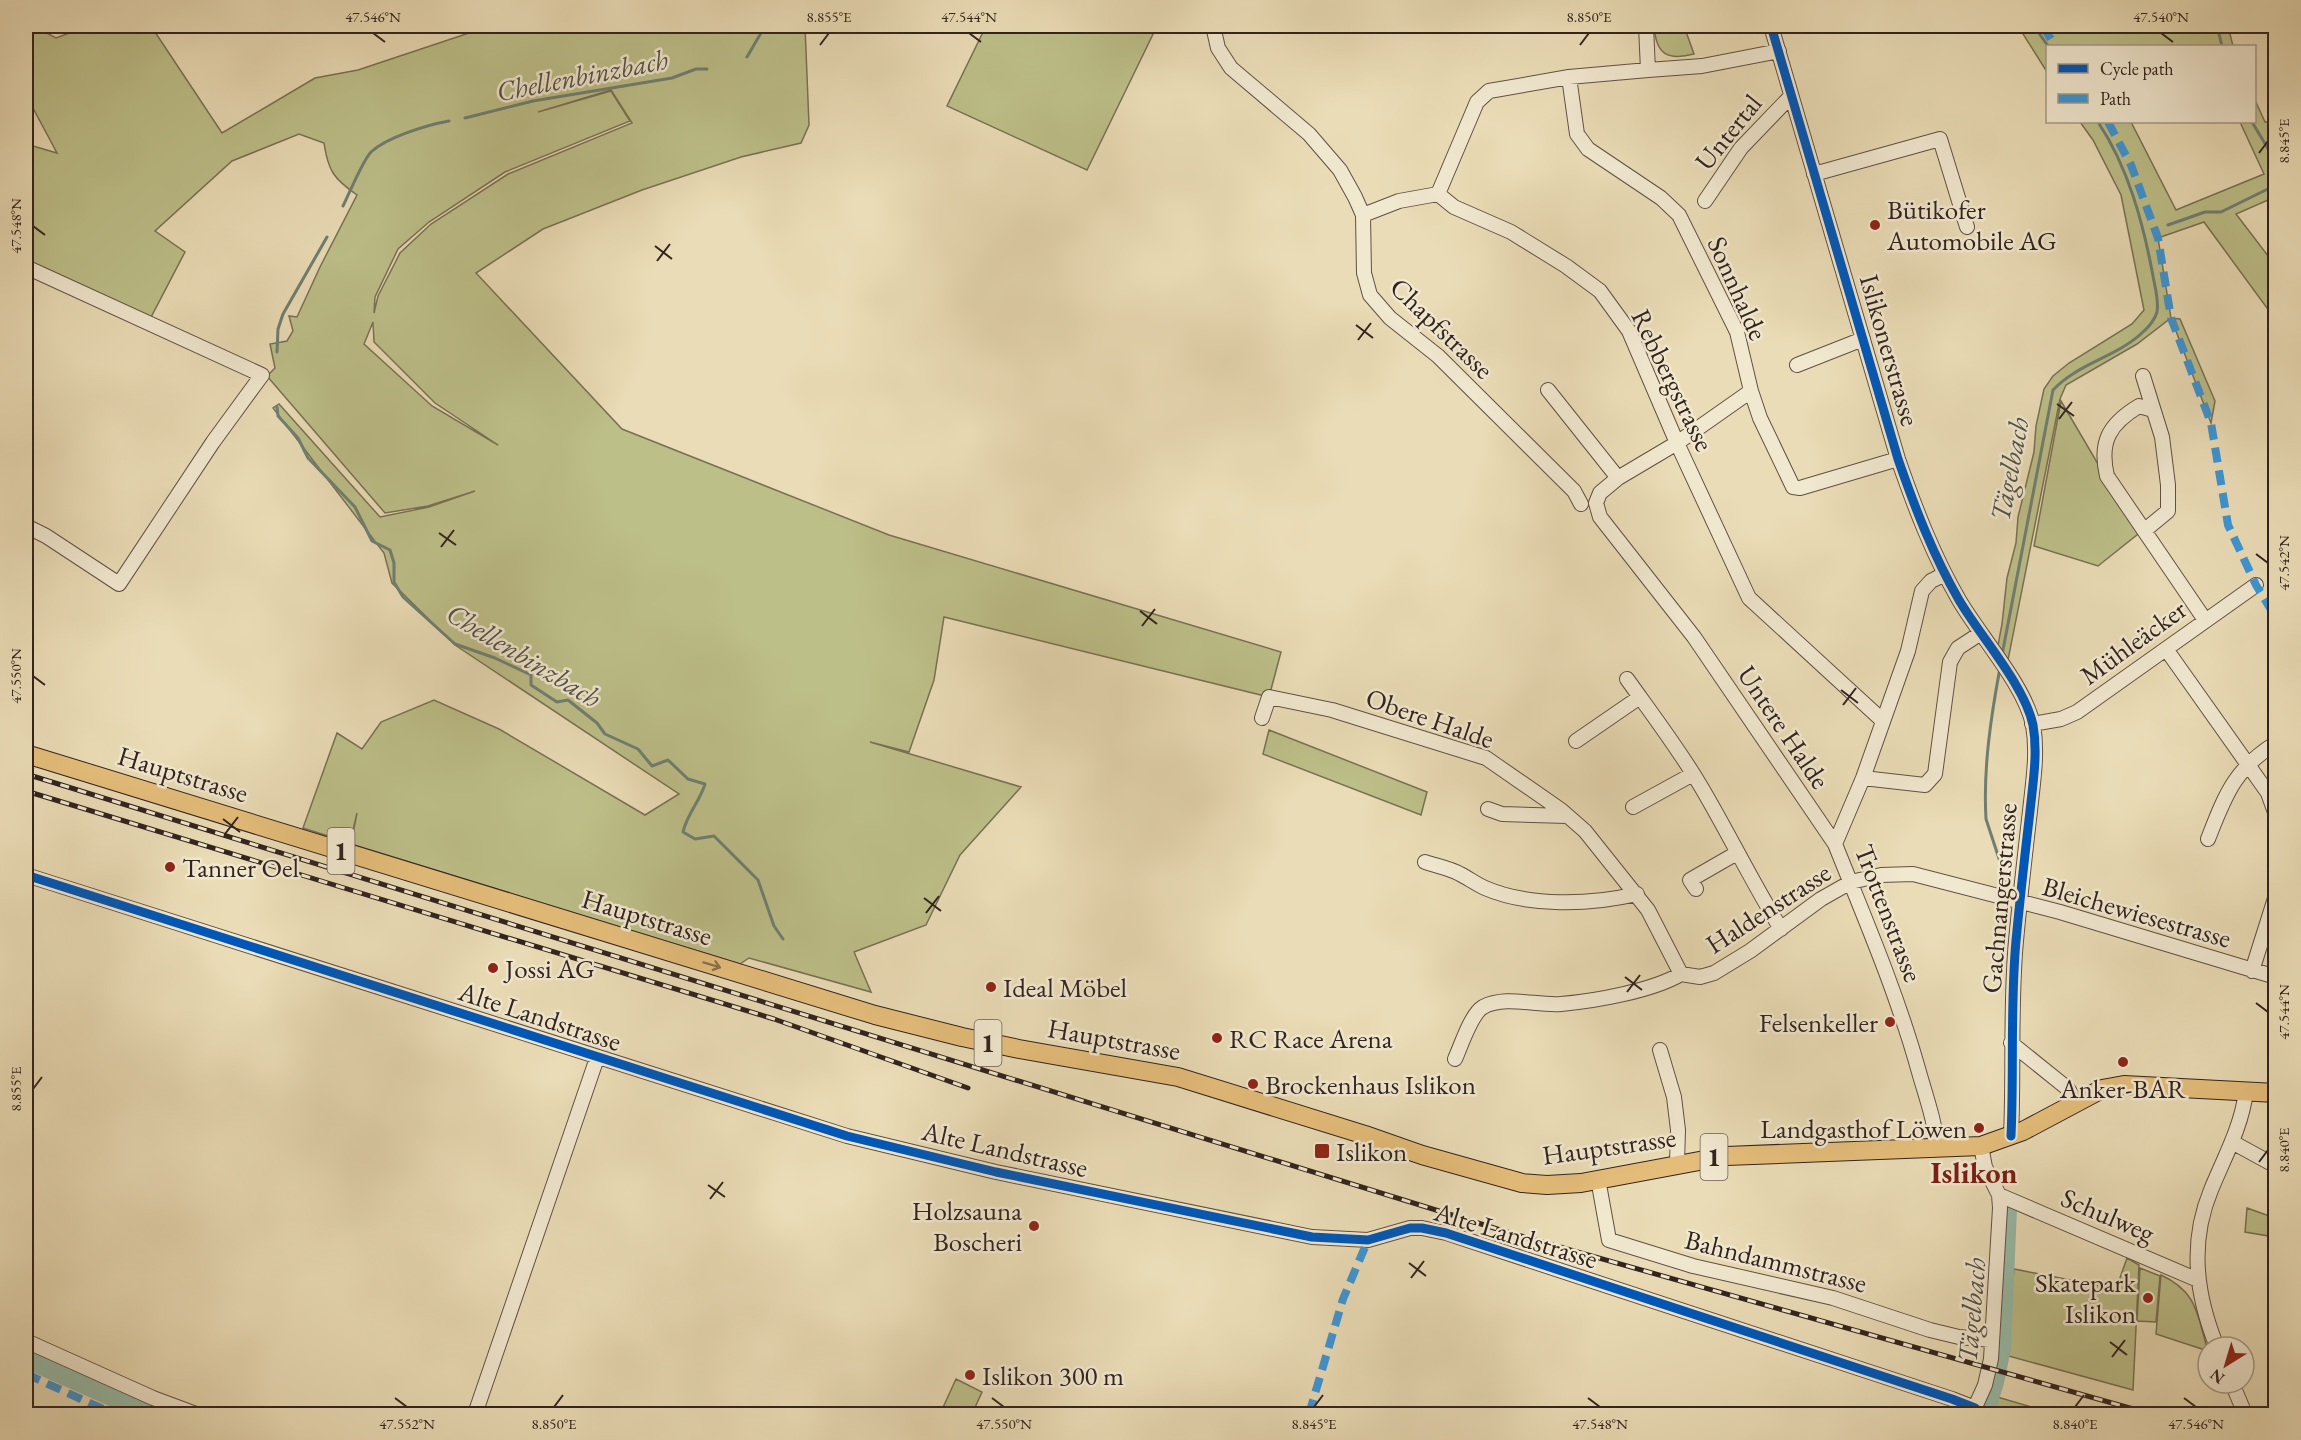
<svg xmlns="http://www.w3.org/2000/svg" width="2301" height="1440" viewBox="0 0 2301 1440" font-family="'EB Garamond',serif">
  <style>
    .green { fill: #bdbf89; stroke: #787154; stroke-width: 1.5; fill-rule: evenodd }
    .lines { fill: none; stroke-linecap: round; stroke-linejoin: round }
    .stream { stroke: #6f7f72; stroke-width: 3 }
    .river { stroke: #98bcaa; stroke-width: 20 }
    .minor-casing { stroke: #605144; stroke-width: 16 }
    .major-casing { stroke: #32231e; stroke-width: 20 }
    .minor { stroke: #f1e8d0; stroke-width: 14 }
    .major { stroke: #e5be7b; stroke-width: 18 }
    .rail-casing { stroke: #32231e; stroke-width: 5 }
    .rail { stroke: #f1e8d0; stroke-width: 3; stroke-dasharray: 9; stroke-linecap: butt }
    .quiet { stroke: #3d95d5; stroke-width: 8; stroke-dasharray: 15 8; stroke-linecap: butt }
    .cycleway-casing { stroke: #f1e8d0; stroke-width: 13 }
    .cycleway { stroke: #0057b8; stroke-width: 9 }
    .oneway { stroke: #8c704c }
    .ticks { fill: none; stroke: #32231e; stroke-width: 2 }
    .poi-dot { fill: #8f2418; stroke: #f1e8d0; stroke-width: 2 }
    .labels { text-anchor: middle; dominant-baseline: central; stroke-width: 5; stroke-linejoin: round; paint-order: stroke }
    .shield { fill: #f1e8d0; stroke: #6b5e53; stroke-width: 1.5 }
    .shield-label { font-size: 26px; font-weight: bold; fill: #32231e }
    .street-label { font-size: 27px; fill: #32231e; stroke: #f1e8d0 }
    .poi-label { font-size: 27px; fill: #32231e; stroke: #f1e8d0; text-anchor: start }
    .water-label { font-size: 28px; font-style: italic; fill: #515148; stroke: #f1e8d0 }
    .quarter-label { font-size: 30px; font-weight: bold; fill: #7a1f14; stroke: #f1e8d0 }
    .neatline { fill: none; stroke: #32231e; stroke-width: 2 }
    .ticks-label { font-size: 15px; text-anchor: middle; fill: #32231e }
  </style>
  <rect width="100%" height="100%" fill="#eadcb6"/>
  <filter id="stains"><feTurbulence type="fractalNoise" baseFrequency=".00333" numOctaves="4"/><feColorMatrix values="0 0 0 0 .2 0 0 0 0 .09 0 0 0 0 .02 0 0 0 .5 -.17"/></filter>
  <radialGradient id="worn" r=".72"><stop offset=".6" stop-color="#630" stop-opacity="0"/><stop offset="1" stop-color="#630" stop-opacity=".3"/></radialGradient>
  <path class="green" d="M26,26H33L56,38L72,32L81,26H151L222,133L315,78L358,70L490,26H805L809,125L801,143L741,157L642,190L543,229L476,273L622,429L889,535L1281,652L1269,697L944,617L934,680L909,752L870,742L1021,787L960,855L926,925L854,952L871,992L749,958L740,964L351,844L357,813L350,843L303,828L337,733L362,749L381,722L434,700L499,729L645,815L679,794L455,645L392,583L384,553L273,408L279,404L380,517L429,507L475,491L428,506L385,513L267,376L275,368L270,344L287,341L293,331L289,316L297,317L320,267L357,195C334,179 328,171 324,143L299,134L232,161L155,231L185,252L149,321L26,264V144L57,153L26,95ZM611,90L632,123L508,174L431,224L400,253L378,296L374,313L375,297L398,249L429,222L505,172L630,121L611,91L538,112ZM373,322L374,342L435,403L498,445L432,406L364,344Z
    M986,26H1157L1087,170L947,106Z
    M1654,26H1684L1694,54C1667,61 1656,54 1654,26Z
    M2018,26H2228L2233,46H2048L2047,72Z
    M2255,100L2265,122L2275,121V197L2236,214L2275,265V319L2204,222L2158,238L2171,318L2180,319L2215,401L2211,423L2171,318L2137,344L2066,385L2060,399L2006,670L1996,656L2002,624L2007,578L2016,543L2018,517L2034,452L2036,426L2044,389L2053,376L2069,363L2132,324L2144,310L2121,195L2093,140L2080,122H2131L2176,210L2264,174L2240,122H2254Z
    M2061,401L2105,476L2143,530L2098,566L2034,546Z
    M1269,730L1427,792L1421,815L1263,754Z
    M2247,1208L2275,1218V1237L2245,1232Z
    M2127,1258L2139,1265L2133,1390L2005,1355L2014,1269L2116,1289Z
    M2140,1268L2160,1276L2156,1322L2137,1321Z
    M2161,1275C2198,1292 2197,1315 2208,1351L2156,1334Z
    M956,1379L982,1392L972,1414H940Z
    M1994,1396L2055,1414H1988Z"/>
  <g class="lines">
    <path class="stream" d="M2034,26L2048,46
      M2217,26L2222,46
      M747,57L765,26
      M465,118L533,101L672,78L696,69H707
      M2252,122L2276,162
      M343,206C349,194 363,160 371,152C387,137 427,125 449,121
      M2168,225L2205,212H2221L2276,185
      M277,352L278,329L283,314L327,237
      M277,407L278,416L298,438L308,458L355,507L372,541L390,550L394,563V582L403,597L455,644L495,658L531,675V685L557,702L568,700L597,723L605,734L638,749L652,766L668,760L688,779L705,784C700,801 687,814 683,832L695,839L714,836L758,880L774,926L783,939
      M2002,655L2053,390C2078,363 2118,357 2144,331C2149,327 2155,319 2157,312C2159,301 2155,287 2153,276C2143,222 2128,167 2098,122
      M2000,668C1991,716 1983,769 1986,819L2008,886"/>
    <path class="river" d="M26,1358L152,1414
      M1984,1414L1994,1382L2001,1348L2007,1209"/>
    <g class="minor-casing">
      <path id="minor" d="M1213,26L1218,48L1231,68L1309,134L1340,170L1355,197L1363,215L1364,273L1370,295L1390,318L1438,356L1574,491L1581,504
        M1646,26L1648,70L1702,66L1779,51
        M1771,26L1898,459C1915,508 1933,555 1959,600C1980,636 2025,686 2033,725C2038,753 2033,782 2030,811C2025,854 2020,898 2016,941C2010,1006 2014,1071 2011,1136
        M1569,77L1577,134L1588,149L1661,198L1679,215L1737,332L1751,391L1760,418L1793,487L1800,488L1898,459
        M1814,174L1940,139L1967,227
        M1438,194L1454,207L1511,232L1566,266L1600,291L1629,331L1677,443L1749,598L1883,721
        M1705,201L1741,148L1791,96
        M1363,215L1399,201L1438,194L1477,102L1489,91L1569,77L1648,70
        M26,267L262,375L213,442L119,584L46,536L26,526
        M1797,365L1863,339
        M2143,376L2162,437L2168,485V511L2145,530
        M1548,390L1618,478
        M1751,391L1677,443L1618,478L1600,493L1596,503L1600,517L1694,637L1835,844
        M2153,410L2139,406C2109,424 2099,442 2107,476L2205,620
        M2166,649L2268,793L2276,815
        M1627,679C1652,714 1678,748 1700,785C1728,832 1752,882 1781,929
        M1262,718L1269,697L1332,710L1486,758L1561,810L1585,831L1648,910L1681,974
        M2032,724L2061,719L2077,712L2256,585
        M1576,741L1640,697
        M1863,778L1925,785L1935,774L1950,662L1958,648L1981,633
        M1633,807L1693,774
        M1488,809L1502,814L1567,816
        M2208,839C2225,796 2234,769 2276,743
        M1425,862C1436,866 1449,868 1460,874C1468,878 1476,884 1485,888C1529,907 1590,905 1637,894
        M26,875L847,1136L996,1172L1312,1237L1368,1240L1410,1228H1422L1446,1233L1952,1399L1975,1408L1980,1414
        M1696,889L1690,880L1737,853
        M2252,971L2276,895
        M1681,974L1700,977L1714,973L1750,951L1821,899L1851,882L1881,875L1913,874L2060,912L2276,977
        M2011,1043L2067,1088L2077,1102
        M1660,1050L1674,1097L1678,1130L1677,1163
        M1455,1059C1461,1046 1471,1014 1483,1007C1505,995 1537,1006 1561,1004C1595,1001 1652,991 1681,974
        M2232,1142L2276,1166
        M1937,1147C1935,1121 1926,1097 1919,1072C1897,993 1865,919 1835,844L1863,778L1908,651L1922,591L1931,581L1945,574
        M1598,1179L1609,1240L1693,1266L1833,1298L1930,1330L1959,1337L1992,1340
        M1999,1195L2198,1280
        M26,1341L153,1398L196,1414
        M2217,1347C2196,1295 2189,1243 2211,1190C2224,1158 2242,1126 2246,1091
        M2232,1383L2245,1414
        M475,1414L597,1058
        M1972,1414L1985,1385L1991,1359L2000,1208L1999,1195L1985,1167L1981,1146"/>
    </g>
    <g class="major-casing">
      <path id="major" d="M26,754L875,1015L962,1037L1019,1049L1178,1077L1365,1135L1422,1155L1522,1183L1547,1185L1581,1183L1726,1156L1981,1146L2023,1131L2102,1089L2124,1085L2276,1093"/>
    </g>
    <use href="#minor" class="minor"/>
    <use href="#major" class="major"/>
    <g class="rail-casing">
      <path id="rail" d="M26,774L1507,1232L2151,1414
        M26,791L774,1019L968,1088"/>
    </g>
    <use href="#rail" class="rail"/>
    <path class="quiet" d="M2043,26L2055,46
      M2108,122L2131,165L2158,238L2171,318L2211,423L2228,525L2256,585L2276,618
      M26,1374L114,1414
      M1309,1414L1343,1299L1368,1240"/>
    <g class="cycleway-casing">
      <path id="cycleway" d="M1771,26L1898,459C1915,508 1933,555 1959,600C1980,636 2025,686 2033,725C2038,753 2033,782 2030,811C2025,854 2020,898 2016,941C2010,1006 2014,1071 2011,1136
        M26,875L847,1136L996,1172L1312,1237L1368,1240L1410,1228H1422L1446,1233L1952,1399L1975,1408L1980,1414"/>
    </g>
    <use href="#cycleway" class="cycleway"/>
  </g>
  <defs><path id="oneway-shaft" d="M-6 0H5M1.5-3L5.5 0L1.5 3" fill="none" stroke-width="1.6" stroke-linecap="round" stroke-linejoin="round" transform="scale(1.5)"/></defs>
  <use class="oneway" href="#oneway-shaft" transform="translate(712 965) rotate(17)"/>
  <path class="ticks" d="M373,33L385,42M969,33L981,42M2161,33L2173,42M820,45L829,33M1580,45L1589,33M2259,153L2268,141M33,226L45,235M655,246L672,259M657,261L670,244M1356,325L1373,338M1358,340L1371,323M2057,404L2074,416M2059,419L2072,402M439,533L456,545M441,547L454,530M2256,554L2268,563M1140,611L1157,624M1142,626L1155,609M33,676L45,685M1841,690L1858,703M1843,705L1856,688M223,819L240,832M225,834L238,817M924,898L941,911M926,913L939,896M1625,977L1642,990M1627,992L1640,975M2256,1003L2268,1012M33,1089L42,1077M2259,1162L2268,1150M708,1185L725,1197M710,1199L723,1182M1409,1263L1426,1276M1411,1278L1424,1261M2110,1342L2127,1355M2112,1357L2125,1340M395,1398L407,1407M992,1398L1004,1407M1588,1398L1600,1407M2184,1398L2196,1407M554,1407L563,1395M1314,1407L1323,1395M2075,1407L2084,1395"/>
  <g class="poi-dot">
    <circle cx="1875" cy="225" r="6"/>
    <circle cx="170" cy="867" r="6"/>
    <circle cx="493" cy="968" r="6"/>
    <circle cx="991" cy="987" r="6"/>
    <circle cx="1890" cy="1022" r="6"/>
    <circle cx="1217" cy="1038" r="6"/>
    <circle cx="2123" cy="1062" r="6"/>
    <circle cx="1253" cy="1084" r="6"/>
    <circle cx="1979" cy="1128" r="6"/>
    <rect x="1314" y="1143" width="16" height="16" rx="3"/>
    <circle cx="1034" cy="1226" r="6"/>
    <circle cx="2148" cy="1298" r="6"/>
    <circle cx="970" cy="1375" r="6"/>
  </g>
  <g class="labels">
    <g class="shield">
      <rect x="327.5" y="828" width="27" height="46" rx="4.5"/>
      <rect x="974.5" y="1020" width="27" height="46" rx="4.5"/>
      <rect x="1700.5" y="1134" width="27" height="46" rx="4.5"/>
    </g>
    <g class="shield-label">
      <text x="341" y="851">1</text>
      <text x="988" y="1043">1</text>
      <text x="1714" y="1157">1</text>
    </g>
    <g class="street-label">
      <text transform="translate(1728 132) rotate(-51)">Untertal</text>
      <text transform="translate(1738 288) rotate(66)">Sonnhalde</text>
      <text transform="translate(1442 328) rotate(44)">Chapfstrasse</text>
      <text transform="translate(1890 350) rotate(74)">Islikonerstrasse</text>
      <text transform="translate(1673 380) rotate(64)">Rebbergstrasse</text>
      <text transform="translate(2133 642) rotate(-36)">Mühleäcker</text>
      <text transform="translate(1430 718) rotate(19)">Obere Halde</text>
      <text transform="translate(1784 727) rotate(56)">Untere Halde</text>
      <text transform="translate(183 774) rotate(17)">Hauptstrasse</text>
      <text transform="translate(1999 898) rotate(-85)">Gachnangerstrasse</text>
      <text transform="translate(1768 908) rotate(-33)">Haldenstrasse</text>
      <text transform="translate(2137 912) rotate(16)">Bleichewiesestrasse</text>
      <text transform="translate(1889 913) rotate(69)">Trottenstrasse</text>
      <text transform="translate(647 917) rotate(17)">Hauptstrasse</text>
      <text transform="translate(540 1016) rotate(18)">Alte Landstrasse</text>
      <text transform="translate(1114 1039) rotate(10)">Hauptstrasse</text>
      <text transform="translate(1609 1146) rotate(-8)">Hauptstrasse</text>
      <text transform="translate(1005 1149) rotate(13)">Alte Landstrasse</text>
      <text transform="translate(2108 1215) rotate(23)">Schulweg</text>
      <text transform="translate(1516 1235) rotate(17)">Alte Landstrasse</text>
      <text transform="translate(1776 1261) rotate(14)">Bahndammstrasse</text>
    </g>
    <g class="poi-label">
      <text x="1887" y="209">Bütikofer<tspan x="1887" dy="31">Automobile AG</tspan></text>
      <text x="182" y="867">Tanner Oel</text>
      <text x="505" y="968">Jossi AG</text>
      <text x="1003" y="987">Ideal Möbel</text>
      <text x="1878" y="1022" text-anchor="end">Felsenkeller</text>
      <text x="1229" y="1038">RC Race Arena</text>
      <text x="1265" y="1084">Brockenhaus Islikon</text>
      <text x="2123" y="1088" text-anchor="middle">Anker-BAR</text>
      <text x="1967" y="1128" text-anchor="end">Landgasthof Löwen</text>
      <text x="1336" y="1151">Islikon</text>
      <text x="1022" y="1210" text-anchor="end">Holzsauna<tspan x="1022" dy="31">Boscheri</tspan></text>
      <text x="2136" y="1282" text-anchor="end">Skatepark<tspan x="2136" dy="31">Islikon</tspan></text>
      <text x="982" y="1375">Islikon 300 m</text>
    </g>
    <g class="water-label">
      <text transform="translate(582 75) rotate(-11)">Chellenbinzbach</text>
      <text transform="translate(2009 469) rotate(-79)">Tägelbach</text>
      <text transform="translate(524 655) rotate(31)">Chellenbinzbach</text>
      <text transform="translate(1971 1310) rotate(-85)">Tägelbach</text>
    </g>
    <g class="quarter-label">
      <text x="1974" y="1172">Islikon</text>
    </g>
  </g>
  <rect width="2301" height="1440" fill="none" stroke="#eadcb6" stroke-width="66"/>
  <rect x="2046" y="45" width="210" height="78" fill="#f1e8d0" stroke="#a59989" stroke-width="1.5"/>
  <rect x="2058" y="64" width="30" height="9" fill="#0057b8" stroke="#a59989" stroke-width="1.5"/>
  <text x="2100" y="75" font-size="18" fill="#32231e">Cycle path</text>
  <rect x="2058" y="94" width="30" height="9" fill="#3d95d5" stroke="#a59989" stroke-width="1.5"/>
  <text x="2100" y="105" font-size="18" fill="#32231e">Path</text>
  <g transform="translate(2226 1365) rotate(217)"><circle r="28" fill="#f1e8d0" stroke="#a59989" stroke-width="1.5"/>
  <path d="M0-4.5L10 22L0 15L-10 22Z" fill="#8f2418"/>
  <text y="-9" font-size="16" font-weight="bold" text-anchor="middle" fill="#32231e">N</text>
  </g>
  <rect x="33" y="33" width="2235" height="1374" class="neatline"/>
  <g class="ticks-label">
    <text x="373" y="22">47.546°N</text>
    <text x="829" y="22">8.855°E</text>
    <text x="969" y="22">47.544°N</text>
    <text x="1589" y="22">8.850°E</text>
    <text x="2161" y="22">47.540°N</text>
    <text transform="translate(2284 141) rotate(-90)" y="5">8.845°E</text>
    <text transform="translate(16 226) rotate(-90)" y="5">47.548°N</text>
    <text transform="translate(2284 563) rotate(-90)" y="5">47.542°N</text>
    <text transform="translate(16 676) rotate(-90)" y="5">47.550°N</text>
    <text transform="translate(2284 1012) rotate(-90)" y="5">47.544°N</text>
    <text transform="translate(16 1089) rotate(-90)" y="5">8.855°E</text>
    <text transform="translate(2284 1150) rotate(-90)" y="5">8.840°E</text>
    <text x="407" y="1429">47.552°N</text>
    <text x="554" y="1429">8.850°E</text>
    <text x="1004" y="1429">47.550°N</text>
    <text x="1314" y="1429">8.845°E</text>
    <text x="1600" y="1429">47.548°N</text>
    <text x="2075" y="1429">8.840°E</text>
    <text x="2196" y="1429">47.546°N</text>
  </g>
  <rect width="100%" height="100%" filter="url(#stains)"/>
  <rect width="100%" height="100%" fill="url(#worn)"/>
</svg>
